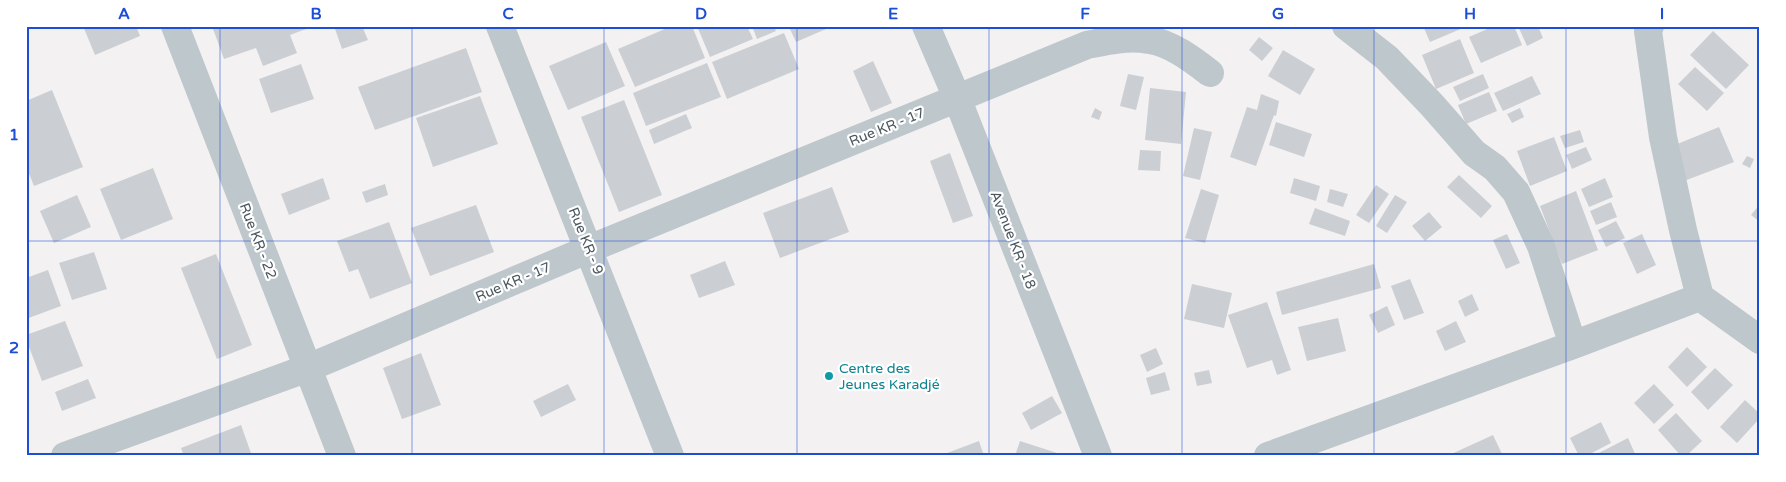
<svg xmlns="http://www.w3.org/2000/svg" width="1786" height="482" viewBox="0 0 1786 482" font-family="'Varela Round',sans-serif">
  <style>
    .building { fill: #cbcfd3 }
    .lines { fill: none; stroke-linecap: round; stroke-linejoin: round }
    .minor { stroke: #bec7cc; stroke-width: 28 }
    .grid { fill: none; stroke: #1d4ed8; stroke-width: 1; stroke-opacity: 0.55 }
    .culture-dot { fill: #0f9aa8; stroke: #fff; stroke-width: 2 }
    .labels { text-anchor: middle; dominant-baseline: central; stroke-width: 4.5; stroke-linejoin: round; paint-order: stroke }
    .street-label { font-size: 14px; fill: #4a565d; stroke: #fff }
    .culture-label { font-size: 14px; fill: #0d838f; stroke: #fff; text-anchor: start }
    .neatline { fill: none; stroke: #1d4ed8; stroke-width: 2 }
    .grid-label { font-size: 16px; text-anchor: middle; font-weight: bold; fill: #1d4ed8 }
  </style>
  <rect width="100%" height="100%" fill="#f3f1f1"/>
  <path class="building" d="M83,26H136L140,36L95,55Z
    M212,26H314L290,35L297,53L263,66L256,48L224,59Z
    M334,26H362L368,40L342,49Z
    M672,26H692L705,58L635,87L618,49Z
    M697,26H747L753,39L710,57Z
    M752,26H774L776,31L757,39Z
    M797,26H833L796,42L790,29Z
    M1423,26H1462L1463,28L1430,42Z
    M1494,26H1514L1522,45L1481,63L1469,37Z
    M1518,26H1538L1543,38L1527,46Z
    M1713,31L1749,65L1726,89L1690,55Z
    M784,33L799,69L727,99L712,62Z
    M1259,37L1273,48L1262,61L1249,50Z
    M1460,39L1474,73L1436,89L1422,55Z
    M606,42L625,86L568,110L549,66Z
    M466,48L482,92L375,130L358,87Z
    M1283,50L1315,69L1300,95L1268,76Z
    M873,61L892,103L871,112L853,71Z
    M707,63L721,97L646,126L633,93Z
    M301,64L314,99L271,113L259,79Z
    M1695,67L1724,93L1707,111L1678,84Z
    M1128,74L1144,77L1136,110L1120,106Z
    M1483,74L1489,88L1460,101L1453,87Z
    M1532,76L1541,94L1503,111L1494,93Z
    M1150,88L1186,92L1181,144L1145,140Z
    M52,90L83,167L34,186L26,166V101Z
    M1489,92L1497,111L1466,124L1458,105Z
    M1261,94L1279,101L1276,116L1274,115L1256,166L1230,157L1247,107L1257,110Z
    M480,96L498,144L433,167L416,118Z
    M624,100L662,195L619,212L581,117Z
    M1095,108L1102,112L1099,120L1091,117Z
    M1520,108L1524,117L1512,123L1507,114Z
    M686,114L692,128L654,144L649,130Z
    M1276,122L1312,134L1304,157L1269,145Z
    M1719,127L1734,162L1684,181L1670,147Z
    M1194,128L1212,132L1200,180L1183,176Z
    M1580,130L1584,142L1565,148L1560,136Z
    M1554,137L1567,171L1530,186L1517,151Z
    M1586,147L1592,160L1572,169L1566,155Z
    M1140,150L1161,151L1160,171L1138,170Z
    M950,153L973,216L953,223L930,161Z
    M1747,156L1754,159L1750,168L1742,164Z
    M153,168L173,219L121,240L100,189Z
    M1459,175L1492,206L1481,218L1447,187Z
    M323,178L330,199L289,215L281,194Z
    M1294,178L1320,186L1316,201L1290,193Z
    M1605,178L1613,197L1589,207L1581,189Z
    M385,184L388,195L366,203L362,192Z
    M1376,185L1389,194L1369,223L1356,215Z
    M832,187L849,232L780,258L763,213Z
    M1201,189L1219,195L1205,243L1185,238Z
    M1330,189L1348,194L1343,207L1327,202Z
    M1576,191L1598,250L1562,264L1540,206Z
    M77,195L91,227L54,243L40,211Z
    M1395,195L1407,202L1387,233L1376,226Z
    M1611,202L1617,217L1596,225L1590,211Z
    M1760,204V222L1751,215Z
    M476,205L494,252L430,276L411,228Z
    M1315,208L1350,221L1345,236L1309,224Z
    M1429,212L1442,227L1425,241L1412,226Z
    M1616,221L1625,238L1606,247L1598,230Z
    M389,222L412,283L370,299L358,269L349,272L337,241Z
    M1507,234L1520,263L1506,269L1493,240Z
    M1642,234L1656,265L1637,274L1623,243Z
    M94,252L107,289L72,300L59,263Z
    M216,254L252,345L217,359L181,268Z
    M725,261L735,285L699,298L690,275Z
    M1374,264L1381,288L1282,315L1276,292Z
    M48,270L61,306L26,319V278Z
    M1410,279L1424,313L1404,320L1391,286Z
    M1192,284L1232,293L1224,328L1184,319Z
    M1472,294L1479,310L1465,317L1458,301Z
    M1267,302L1291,370L1277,375L1272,360L1247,368L1228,315Z
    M1387,306L1395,325L1378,333L1369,315Z
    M1338,318L1346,351L1307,361L1298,327Z
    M65,321L83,366L42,381L26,339V335Z
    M1456,321L1466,342L1445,351L1436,331Z
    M1687,347L1707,367L1687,387L1668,367Z
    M1156,348L1163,364L1147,372L1140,355Z
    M421,353L441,405L402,419L383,368Z
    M1715,368L1733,385L1708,410L1691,392Z
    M1209,370L1212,383L1197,386L1194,373Z
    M1165,372L1170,390L1151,395L1146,378Z
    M88,379L96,398L62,411L55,392Z
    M568,384L576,400L541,417L533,401Z
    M1654,384L1674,405L1654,424L1634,403Z
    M1052,396L1062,413L1031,430L1022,413Z
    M1745,400L1760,414V418L1737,443L1720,427Z
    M1676,413L1702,441L1686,456H1681L1658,430Z
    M1601,422L1611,443L1586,456H1579L1570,438Z
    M241,425L252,456H184L181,448Z
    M1493,435L1503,456H1447Z
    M1628,438L1636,456H1593Z
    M979,441L984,456H939Z
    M1020,441L1057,453L1056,456H1015Z"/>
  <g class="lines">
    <path class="minor" d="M175,26L342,456
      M500,26L670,456
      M926,26L957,98L1098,456
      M1346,26L1387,58L1432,105L1474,153L1495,168L1516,192L1541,246L1573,345
      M1650,26L1648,31L1663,137L1683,230L1700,297L1760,340
      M65,456L308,368L589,249L1087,45C1107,41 1128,36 1149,40C1171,43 1193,60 1210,73
      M1268,456L1573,345L1700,297"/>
  </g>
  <path class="grid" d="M220,26V456M412,26V456M604,26V456M797,26V456M989,26V456M1182,26V456M1374,26V456M1566,26V456M26,241H1760"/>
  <circle class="culture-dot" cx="829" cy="376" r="5"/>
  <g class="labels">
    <g class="street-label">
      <text transform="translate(887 127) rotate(-22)">Rue KR - 17</text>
      <text transform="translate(1013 240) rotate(69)">Avenue KR - 18</text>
      <text transform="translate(258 241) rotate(69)">Rue KR - 22</text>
      <text transform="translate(586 241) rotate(68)">Rue KR - 9</text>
      <text transform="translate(513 282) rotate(-23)">Rue KR - 17</text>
    </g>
    <g class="culture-label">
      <text x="839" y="368">Centre des<tspan x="839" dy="16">Jeunes Karadjé</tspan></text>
    </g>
  </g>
  <rect width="1786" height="482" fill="none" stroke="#ffffff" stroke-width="55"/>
  <rect x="28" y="28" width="1730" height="426" class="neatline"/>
  <g class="grid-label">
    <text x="124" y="19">A</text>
    <text x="316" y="19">B</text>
    <text x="508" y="19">C</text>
    <text x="701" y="19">D</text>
    <text x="893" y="19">E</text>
    <text x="1085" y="19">F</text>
    <text x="1278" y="19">G</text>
    <text x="1470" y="19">H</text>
    <text x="1662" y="19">I</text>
    <text x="14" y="140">1</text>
    <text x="14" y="353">2</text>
  </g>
</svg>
